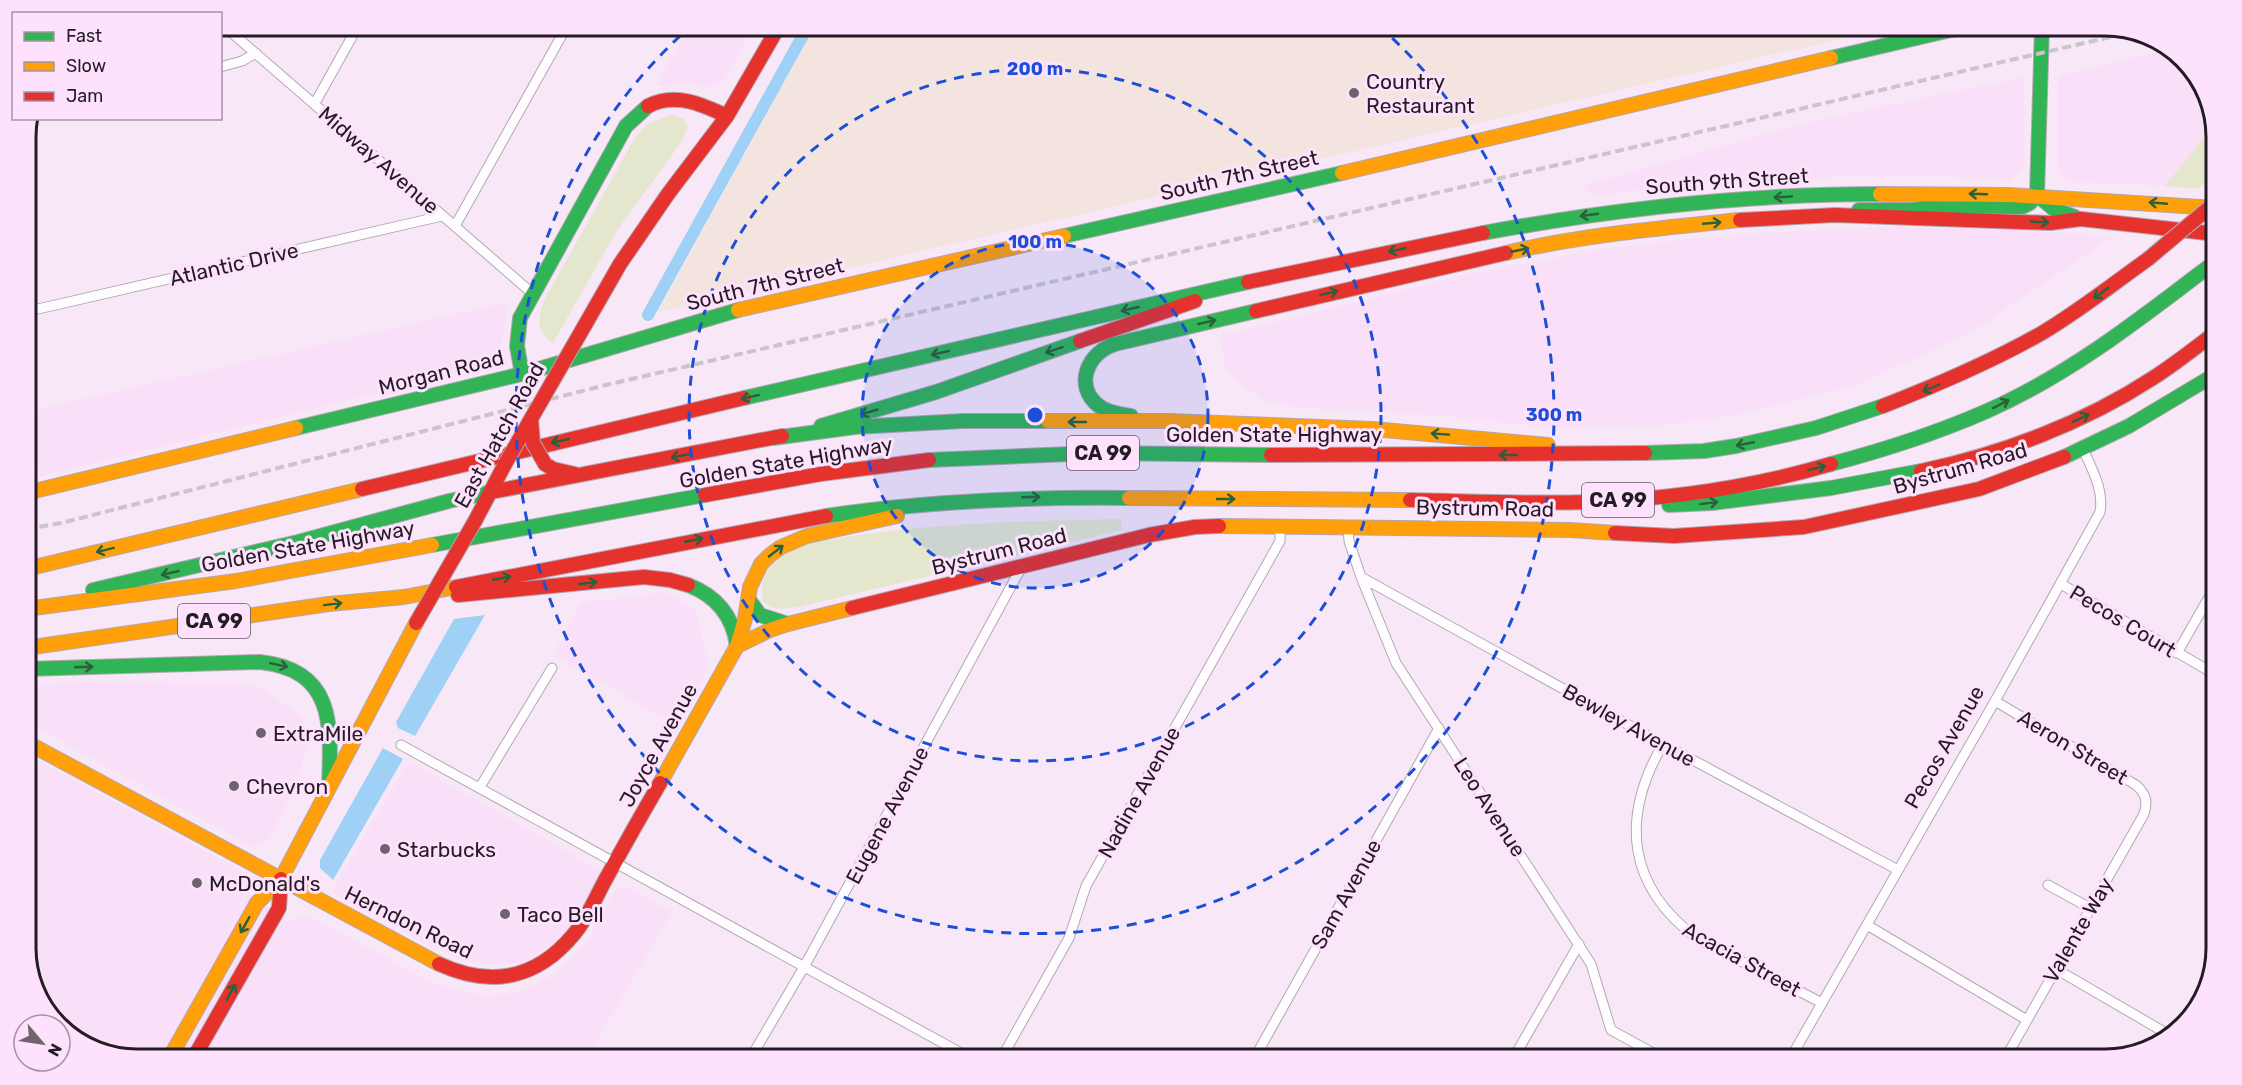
<svg xmlns="http://www.w3.org/2000/svg" width="2242" height="1085" viewBox="0 0 2242 1085" font-family="Rubik,sans-serif">
  <style>
    .built { fill: #f9e0f8 }
    .industrial { fill: #f3e4e0 }
    .green { fill: #e4e7ce }
    .water { fill: #9fd0f6 }
    .lines { fill: none; stroke-linecap: round; stroke-linejoin: round }
    .canal { stroke: #9fd0f6; stroke-width: 12 }
    .street-casing { stroke: #b3a7b2; stroke-width: 11 }
    .fast-casing { stroke: #b3a7b2; stroke-width: 16 }
    .slow-casing { stroke: #b3a7b2; stroke-width: 16 }
    .jam-casing { stroke: #b3a7b2; stroke-width: 16 }
    .street { stroke: #fefcfe; stroke-width: 9 }
    .fast { stroke: #30b455; stroke-width: 14 }
    .slow { stroke: #ff9f0a; stroke-width: 14 }
    .jam { stroke: #e5322d; stroke-width: 14 }
    .rail { stroke: #c9c5c9; stroke-width: 4; stroke-dasharray: 9 4.5; stroke-linecap: butt }
    .jam-bridge-casing { stroke: #b3a7b2; stroke-width: 16; stroke-linecap: butt }
    .jam-bridge { stroke: #e5322d; stroke-width: 14 }
    .oneway { stroke: #2a603a }
    .ring { fill: none; stroke: #1d4ed8; stroke-width: 3; stroke-dasharray: 10 8 }
    .poi-dot { fill: #6f636e; stroke: #fee2fd; stroke-width: 2 }
    .labels { text-anchor: middle; dominant-baseline: central; stroke-width: 6; stroke-linejoin: round; paint-order: stroke }
    .shield { fill: #fee2fd; stroke: #665765; stroke-width: 1.5 }
    .shield-label { font-size: 20px; font-weight: bold; fill: #251b24 }
    .poi-label { font-size: 21px; fill: #251b24; stroke: #fee2fd; text-anchor: start }
    .street-label { font-size: 21px; fill: #251b24; stroke: #fee2fd }
    .rim { fill: none; stroke: #251b24; stroke-width: 3 }
    .centre { fill: #1d4ed8; stroke: #fee2fd; stroke-width: 3 }
    .ring-label { font-size: 18px; text-anchor: middle; font-weight: bold; fill: #1d4ed8; stroke: #fee2fd; stroke-width: 6; stroke-linejoin: round; paint-order: stroke }
  </style>
  <rect width="100%" height="100%" fill="#f8e8f7"/>
  <path class="built" d="M682,26H755L727,76L720,84L710,86L685,85L656,86L688,29Z
    M2168,49L2197,75L2214,124L2165,186L2074,182L2061,175L2057,162L2058,77Z
    M2024,77L2025,162L2019,173L2009,180L1954,177H1837L1749,181L1675,186L1592,196L1582,186L1804,123Z
    M1881,227L2018,230L2114,236L1972,332L1856,385L1742,414L1655,426L1552,428L1441,416L1297,408L1265,401L1242,386L1225,368L1220,336L1471,273L1607,248L1726,235Z
    M508,302L504,335L499,352L491,365L39,477L26,420V412Z
    M664,592L695,609L709,668L677,726L553,655L581,603Z
    M83,682L235,683L262,688L303,718L309,744L292,793L266,843L257,846H250L26,722V683Z
    M26,754L242,871L247,878L246,890L287,922L310,916L430,981L458,990L481,995L508,994L526,990L558,971L574,957L589,938L615,890L627,887L672,912L586,1059H137L88,1048L45,1010L26,955Z
    M409,761L603,872L566,936L522,964L459,960L331,892Z"/>
  <path class="industrial" d="M815,26H1897L658,312Z"/>
  <path class="green" d="M672,115L684,119L688,126L682,141L616,232L553,343C532,330 539,312 548,293L636,136L649,123Z
    M2214,124L2216,130V176L2197,189L2165,186Z
    M1121,519L1122,530L799,607L776,609L763,602C757,580 772,560 791,550C809,540 833,540 853,536C943,522 1031,521 1121,519Z"/>
  <path class="water" d="M485,615L415,736L398,728L396,722L454,619Z
    M383,748L403,759L333,880L320,868V860Z"/>
  <g class="lines">
    <path class="canal" d="M648,315L808,26"/>
    <g class="street-casing">
      <path id="street" d="M224,26L533,294
        M220,67L242,61L256,53
        M315,103L358,26
        M455,226L567,26
        M26,310L38,309L442,216
        M1348,527L1349,541L1361,577L1396,663L1591,964L1611,1030L1664,1059
        M1361,577L1663,744L1898,870
        M2061,584L2216,675
        M2177,653L2216,585
        M1995,701L2136,785C2146,794 2148,801 2144,814L2005,1059
        M1663,744C1620,818 1627,887 1698,939L1822,1003
        M401,745L972,1059
        M480,787L552,668
        M2048,885L2090,908
        M1867,925L2027,1020
        M2056,969L2171,1036
        M750,1059L804,967L1021,568
        M1001,1059L1069,938L1086,886L1280,541V526
        M1254,1059L1439,728
        M1513,1059L1579,944
        M1790,1059L1995,701L2100,512C2104,490 2092,469 2083,449"/>
    </g>
    <g class="fast-casing">
      <path id="fast" d="M1831,58L1968,26
        M2037,195L2054,209L2075,217
        M1859,210H1913L1935,206L2022,207L2030,203L2037,195L2042,26
        M1483,233C1614,209 1747,194 1880,194
        M1064,236L1342,173
        M522,374L517,346L520,318L626,126L648,106
        M744,398L1248,282
        M1131,416C1120,414 1108,413 1099,406C1073,386 1088,352 1115,344L1256,311
        M821,426L936,392L1080,341
        M296,428L522,374L738,310
        M773,438L855,427L963,421H1048
        M1645,453L1704,451L1736,446L1816,428L1883,406
        M2064,457L2129,426L2216,374
        M929,460L1095,453L1271,455
        M1831,464C1884,450 1937,433 1987,411C2071,374 2144,316 2216,261
        M1669,505L1712,503L1831,488L1921,471
        M826,516C926,501 1027,497 1129,498
        M432,545L705,495
        M688,585C717,596 733,616 737,646
        M93,590L298,542L449,501L491,492
        M749,600L760,615L788,624
        M26,669L260,662C336,670 331,727 329,787"/>
    </g>
    <g class="slow-casing">
      <path id="slow" d="M1342,173L1831,58
        M1880,194L2009,195L2216,208
        M1506,253C1582,235 1661,228 1740,220
        M738,310L1064,236
        M1048,421H1168L1373,429L1548,445
        M26,493L296,428
        M1129,498L1410,500
        M1219,526L1570,530L1615,533
        M26,569L362,489
        M26,609L236,581L432,545
        M738,643L745,619L750,587L761,564L770,555L781,547L807,536L897,516
        M26,648L329,604L404,597L456,587
        M26,742L439,964
        M660,783L737,646L770,630L788,624L852,608
        M281,879L416,623
        M169,1059L257,903L281,879"/>
    </g>
    <g class="jam-casing">
      <path id="jam" d="M648,106C675,92 701,104 727,116
        M1740,220L1835,215L2050,223L2081,219L2216,234
        M1248,282L1483,233
        M1256,311L1506,253
        M585,325L620,264L668,194L727,116L779,26
        M1080,341L1195,301
        M1883,406C1937,385 1991,362 2042,333C2079,311 2113,284 2148,259
        M1271,455L1645,453
        M545,464L553,469L575,474
        M1921,471C2002,454 2084,423 2153,378C2175,364 2195,348 2216,332
        M362,489L744,398
        M491,492L782,436
        M705,495L821,474L929,460
        M1410,500C1469,501 1529,504 1588,502C1670,499 1753,487 1831,464
        M475,521L505,464
        M1615,533L1674,536L1804,527L1979,489L2064,457
        M456,587L826,516
        M458,595L644,577L670,580L688,585
        M852,608L1149,535L1195,527L1219,526
        M439,964C491,988 537,979 574,934C588,918 597,894 608,875C625,844 642,814 660,783
        M193,1059L279,908L281,879"/>
    </g>
    <use href="#street" class="street"/>
    <use href="#fast" class="fast"/>
    <use href="#slow" class="slow"/>
    <use href="#jam" class="jam"/>
    <path class="rail" d="M26,529L61,523L606,385L2132,32"/>
    <g class="jam-bridge-casing">
      <path id="jam-bridge" d="M2148,259L2216,202
        M531,419L533,443L545,464
        M505,464L585,325
        M416,623L475,521"/>
    </g>
    <use href="#jam-bridge" class="jam-bridge"/>
  </g>
  <defs><path id="oneway-shaft" d="M-6 0H5M1.5-3L5.5 0L1.5 3" fill="none" stroke-width="1.6" stroke-linecap="round" stroke-linejoin="round" transform="scale(1.5)"/></defs>
  <g class="oneway">
    <use href="#oneway-shaft" transform="translate(1978 194) rotate(-178)"/>
    <use href="#oneway-shaft" transform="translate(1783 197) rotate(177)"/>
    <use href="#oneway-shaft" transform="translate(2158 203) rotate(-175)"/>
    <use href="#oneway-shaft" transform="translate(1589 215) rotate(172)"/>
    <use href="#oneway-shaft" transform="translate(2040 222) rotate(3)"/>
    <use href="#oneway-shaft" transform="translate(1712 223) rotate(-5)"/>
    <use href="#oneway-shaft" transform="translate(1397 250) rotate(168)"/>
    <use href="#oneway-shaft" transform="translate(1520 250) rotate(-11)"/>
    <use href="#oneway-shaft" transform="translate(1329 293) rotate(-13)"/>
    <use href="#oneway-shaft" transform="translate(2101 293) rotate(144)"/>
    <use href="#oneway-shaft" transform="translate(1130 309) rotate(167)"/>
    <use href="#oneway-shaft" transform="translate(1207 322) rotate(-13)"/>
    <use href="#oneway-shaft" transform="translate(1054 350) rotate(161)"/>
    <use href="#oneway-shaft" transform="translate(940 353) rotate(167)"/>
    <use href="#oneway-shaft" transform="translate(1931 388) rotate(157)"/>
    <use href="#oneway-shaft" transform="translate(750 397) rotate(167)"/>
    <use href="#oneway-shaft" transform="translate(2001 404) rotate(-27)"/>
    <use href="#oneway-shaft" transform="translate(869 412) rotate(164)"/>
    <use href="#oneway-shaft" transform="translate(2081 418) rotate(-26)"/>
    <use href="#oneway-shaft" transform="translate(1077 422) rotate(-180)"/>
    <use href="#oneway-shaft" transform="translate(1440 434) rotate(-176)"/>
    <use href="#oneway-shaft" transform="translate(560 441) rotate(167)"/>
    <use href="#oneway-shaft" transform="translate(1745 444) rotate(169)"/>
    <use href="#oneway-shaft" transform="translate(1508 455) rotate(180)"/>
    <use href="#oneway-shaft" transform="translate(680 456) rotate(169)"/>
    <use href="#oneway-shaft" transform="translate(1817 468) rotate(-14)"/>
    <use href="#oneway-shaft" transform="translate(1031 497) rotate(-2)"/>
    <use href="#oneway-shaft" transform="translate(1226 499)"/>
    <use href="#oneway-shaft" transform="translate(1709 503) rotate(-7)"/>
    <use href="#oneway-shaft" transform="translate(694 540) rotate(-11)"/>
    <use href="#oneway-shaft" transform="translate(105 550) rotate(166)"/>
    <use href="#oneway-shaft" transform="translate(776 551) rotate(-38)"/>
    <use href="#oneway-shaft" transform="translate(170 573) rotate(167)"/>
    <use href="#oneway-shaft" transform="translate(502 578) rotate(-11)"/>
    <use href="#oneway-shaft" transform="translate(588 583) rotate(-6)"/>
    <use href="#oneway-shaft" transform="translate(333 604) rotate(-7)"/>
    <use href="#oneway-shaft" transform="translate(279 665) rotate(12)"/>
    <use href="#oneway-shaft" transform="translate(84 667) rotate(-2)"/>
    <use href="#oneway-shaft" transform="translate(245 925) rotate(119)"/>
    <use href="#oneway-shaft" transform="translate(231 992) rotate(-61)"/>
  </g>
  <circle cx="1035" cy="415" r="173" fill="#1d4ed8" fill-opacity=".12"/>
  <g class="ring">
    <circle cx="1035" cy="415" r="173"/>
    <circle cx="1035" cy="415" r="346"/>
    <path d="M1379 26A519 519 0 1 1 691 26"/>
  </g>
  <g class="poi-dot">
    <circle cx="1354" cy="93" r="6"/>
    <circle cx="261" cy="733" r="6"/>
    <circle cx="234" cy="786" r="6"/>
    <circle cx="385" cy="849" r="6"/>
    <circle cx="197" cy="883" r="6"/>
    <circle cx="505" cy="914" r="6"/>
  </g>
  <g class="labels">
    <g class="shield">
      <rect x="1067" y="436" width="72" height="34" rx="4.5"/>
      <rect x="1582" y="483" width="72" height="34" rx="4.5"/>
      <rect x="178" y="604" width="72" height="34" rx="4.5"/>
    </g>
    <g class="shield-label">
      <text x="1103" y="453">CA 99</text>
      <text x="1618" y="500">CA 99</text>
      <text x="214" y="621">CA 99</text>
    </g>
    <g class="poi-label">
      <text x="1366" y="81">Country<tspan x="1366" dy="24">Restaurant</tspan></text>
      <text x="273" y="733">ExtraMile</text>
      <text x="246" y="786">Chevron</text>
      <text x="397" y="849">Starbucks</text>
      <text x="209" y="883">McDonald's</text>
      <text x="517" y="914">Taco Bell</text>
    </g>
    <g class="street-label">
      <text transform="translate(379 160) rotate(41)">Midway Avenue</text>
      <text transform="translate(1239 175) rotate(-13)">South 7th Street</text>
      <text transform="translate(1727 181) rotate(-4)">South 9th Street</text>
      <text transform="translate(234 264) rotate(-13)">Atlantic Drive</text>
      <text transform="translate(765 284) rotate(-14)">South 7th Street</text>
      <text transform="translate(441 372) rotate(-14)">Morgan Road</text>
      <text x="1274" y="434">Golden State Highway</text>
      <text transform="translate(499 435) rotate(-61)">East Hatch Road</text>
      <text transform="translate(786 462) rotate(-10)">Golden State Highway</text>
      <text transform="translate(1960 468) rotate(-16)">Bystrum Road</text>
      <text transform="translate(1485 508) rotate(1)">Bystrum Road</text>
      <text transform="translate(308 546) rotate(-10)">Golden State Highway</text>
      <text transform="translate(999 551) rotate(-14)">Bystrum Road</text>
      <text transform="translate(2123 621) rotate(31)">Pecos Court</text>
      <text transform="translate(1629 725) rotate(29)">Bewley Avenue</text>
      <text transform="translate(658 745) rotate(-61)">Joyce Avenue</text>
      <text transform="translate(1944 747) rotate(-60)">Pecos Avenue</text>
      <text transform="translate(2073 747) rotate(31)">Aeron Street</text>
      <text transform="translate(1139 792) rotate(-61)">Nadine Avenue</text>
      <text transform="translate(1490 807) rotate(57)">Leo Avenue</text>
      <text transform="translate(887 815) rotate(-62)">Eugene Avenue</text>
      <text transform="translate(1346 894) rotate(-61)">Sam Avenue</text>
      <text transform="translate(409 922) rotate(26)">Herndon Road</text>
      <text transform="translate(2078 930) rotate(-60)">Valente Way</text>
      <text transform="translate(1742 959) rotate(29)">Acacia Street</text>
    </g>
  </g>
  <path d="M0 0H2242V1085H0ZM137 36H2105A101 101 0 0 1 2206 137V948A101 101 0 0 1 2105 1049H137A101 101 0 0 1 36 948V137A101 101 0 0 1 137 36Z" fill="#fee2fd" fill-rule="evenodd"/>
  <path class="rim" d="M137 36H2105A101 101 0 0 1 2206 137V948A101 101 0 0 1 2105 1049H137A101 101 0 0 1 36 948V137A101 101 0 0 1 137 36Z"/>
  <circle cx="1035" cy="415" r="9" class="centre"/>
  <g class="ring-label">
    <text x="1035" y="75">200 m</text>
    <text x="1035" y="248">100 m</text>
    <text x="1554" y="421">300 m</text>
  </g>
  <rect x="12" y="12" width="210" height="108" fill="#fee2fd" stroke="#a792a6" stroke-width="1.5"/>
  <rect x="24" y="32" width="30" height="9" fill="#30b455" stroke="#a792a6" stroke-width="1.5"/>
  <text x="66" y="42" font-size="18" fill="#251b24">Fast</text>
  <rect x="24" y="62" width="30" height="9" fill="#ff9f0a" stroke="#a792a6" stroke-width="1.5"/>
  <text x="66" y="72" font-size="18" fill="#251b24">Slow</text>
  <rect x="24" y="92" width="30" height="9" fill="#e5322d" stroke="#a792a6" stroke-width="1.5"/>
  <text x="66" y="102" font-size="18" fill="#251b24">Jam</text>
  <g transform="translate(42 1043) rotate(119)"><circle r="28" fill="#fee2fd" stroke="#a792a6" stroke-width="1.5"/>
  <path d="M0-4.5L10 22L0 15L-10 22Z" fill="#6f636e"/>
  <text y="-9" font-size="16" font-weight="bold" text-anchor="middle" fill="#251b24">N</text>
  </g>
</svg>
